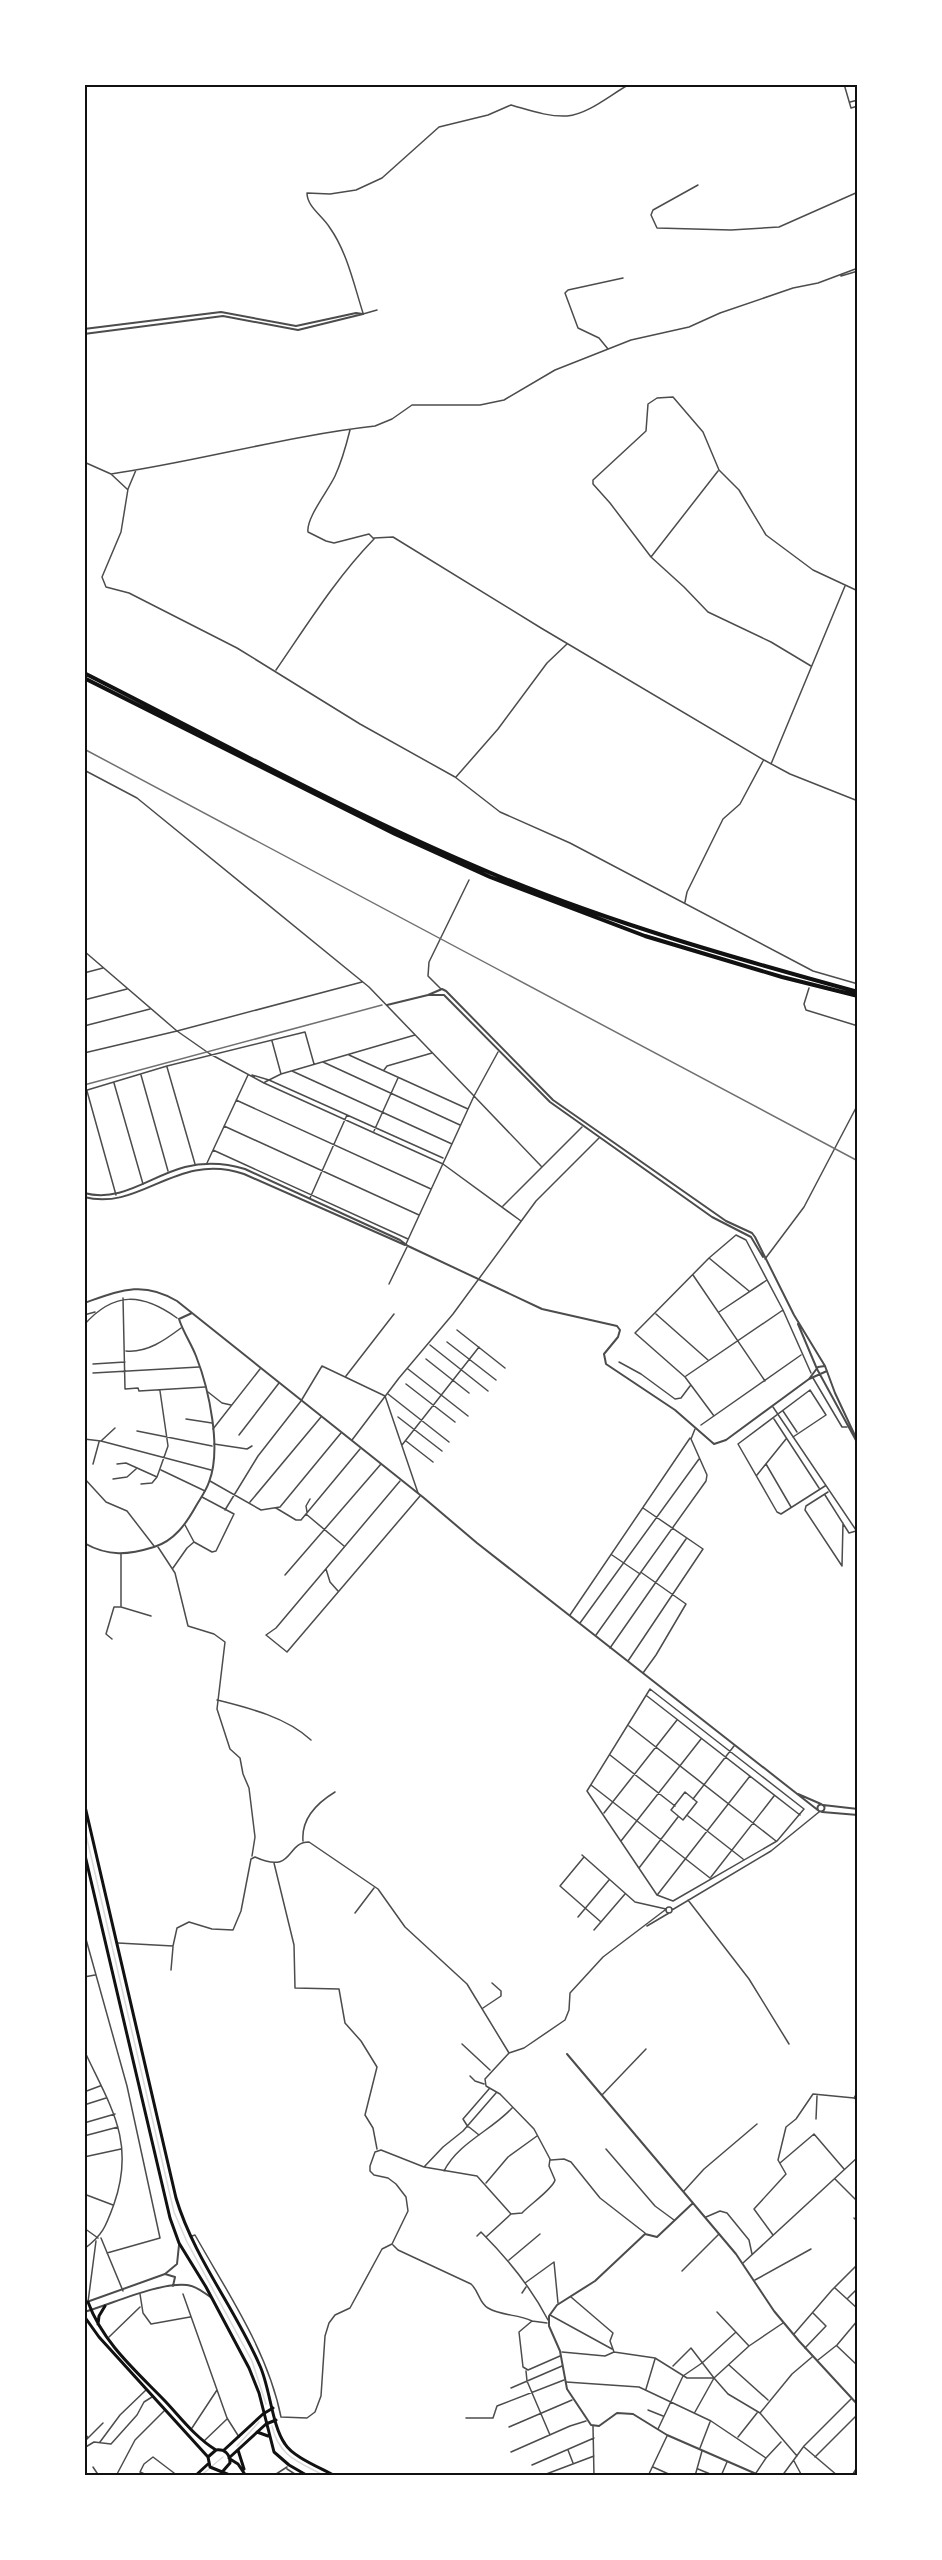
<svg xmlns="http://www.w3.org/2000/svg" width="942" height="2560" viewBox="0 0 942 2560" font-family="'Roboto Condensed',sans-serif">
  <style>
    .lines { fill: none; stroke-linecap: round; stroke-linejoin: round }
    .stream { stroke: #d9d9d9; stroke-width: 1.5 }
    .minor { stroke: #4c4c4c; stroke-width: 1.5 }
    .tertiary { stroke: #4c4c4c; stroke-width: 2 }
    .primary { stroke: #111; stroke-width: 3 }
    .trunk { stroke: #111; stroke-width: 4 }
    .tram { stroke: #707070; stroke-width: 1.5 }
    .rail { stroke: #707070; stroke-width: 1.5 }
    .neatline { fill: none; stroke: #111; stroke-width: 2 }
  </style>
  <rect width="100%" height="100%" fill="#fff"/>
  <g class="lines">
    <path class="stream" d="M84,1826L174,2212L187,2242L252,2361L266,2404
      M272,2426C279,2457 299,2462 325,2476
      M237,2446L259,2422
      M212,2466L223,2457
      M200,2476L209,2469"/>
    <path class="minor" d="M844,84L851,108L858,106
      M850,102L858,100
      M698,185L653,210L651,215L657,228L731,230L779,227L858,192
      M841,276L858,271
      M363,313C354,285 347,252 330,228C323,216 307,207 307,193L330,194L356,190L382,178L439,127L488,115L511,105C529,110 548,117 567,116C589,114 611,94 630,84
      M363,314L377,310
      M608,349L599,338L578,328L565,293L568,290L623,278
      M84,462L111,474L127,489
      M136,470L128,489L121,532L102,577L106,587L129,593L237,648L360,724L455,777L500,812L570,843L813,971L858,984
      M111,474C200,461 286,436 375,426L392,419L412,405H480L504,400L555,370L631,340L689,327L720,313L793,288L818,283L858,268
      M374,538L393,537L541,628L764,760L790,774L858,801
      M651,557L718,471
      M811,666L771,642L708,612L684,587L651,557L610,503L593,484V480L646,431L648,404L657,398L673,397L703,432L719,470L739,490L766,535L813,570L858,591
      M276,670C307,625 336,578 374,539L369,534L334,543L326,541L308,532C306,518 328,491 335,476C342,461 346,446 350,430
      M771,764L845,586
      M84,770L137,798L369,987L474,1096L406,1244
      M456,777L498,729L547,663L567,644
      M685,902L687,892L723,819L740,804L763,761
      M84,951L177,1031L210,1054L264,1083L443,1164L521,1221
      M84,973L103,968
      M809,988L804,1004L806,1010L858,1026
      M441,989L428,976L429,962L469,880
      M84,1000L127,989
      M84,1026L150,1009
      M272,1041L281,1074
      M498,1052L474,1096L541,1166
      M84,1053L177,1031L362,982
      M349,1055L468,1109
      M323,1062L460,1125
      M167,1067L195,1164
      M384,1070L387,1066L432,1053
      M292,1071L452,1144
      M141,1075L168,1171
      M252,1075L269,1080L443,1158
      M265,1082L281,1074L415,1035
      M114,1083L143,1184
      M84,1091L167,1066L305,1032L314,1064
      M87,1091L116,1195
      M236,1100L431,1189
      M224,1126L419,1215
      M374,1131L398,1078
      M213,1150L408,1239
      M207,1163L248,1075
      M84,1186L86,1194
      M310,1198L347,1115
      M503,1206L582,1127
      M709,1258L749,1291
      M765,1259L804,1207L858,1104
      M693,1275L765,1381
      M389,1284L407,1247
      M123,1298L125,1389L138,1388L139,1391L205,1387
      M719,1312L767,1280
      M656,1314L708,1360
      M84,1315L95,1312
      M84,1325C114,1291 142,1293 177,1318
      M457,1330L505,1368
      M447,1342L496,1380
      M430,1345L488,1391
      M126,1351C147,1353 165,1340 181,1328
      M84,1352L86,1361L84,1374
      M426,1359L469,1393
      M619,1362L641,1374L675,1399L681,1398L690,1386
      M93,1364L125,1362
      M408,1369L468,1416
      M93,1373L199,1367
      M346,1376L394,1314
      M686,1376L783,1310
      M813,1378L842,1427H847
      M406,1384L455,1422
      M208,1392L222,1403L231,1405
      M388,1394L449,1442
      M773,1407L858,1533
      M783,1411L797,1432
      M714,1416L685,1377L635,1333L709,1258L736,1235L746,1240L783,1310L811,1373
      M398,1417L442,1451
      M186,1419L212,1423
      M774,1419L819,1488
      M701,1425L801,1355
      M213,1429L260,1369
      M137,1431L212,1446
      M239,1435L279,1383
      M793,1437L826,1415L810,1390L738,1444L777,1512L781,1514L825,1486
      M84,1439L101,1441L211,1470
      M352,1440L399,1378L453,1314L536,1201L599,1138
      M101,1441L115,1428
      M406,1441L433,1462
      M214,1444L247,1449L252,1446
      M402,1445L479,1347
      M93,1464L99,1442
      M117,1464L126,1463L157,1477L168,1446L160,1391
      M766,1464L791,1507
      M161,1470L205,1491
      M757,1475L786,1439
      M84,1478L106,1502L127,1511L154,1546
      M113,1479L127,1477L136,1469
      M210,1481L261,1510L280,1507L341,1433
      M400,1481L276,1628L266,1635L287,1652L420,1496
      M141,1484L152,1483L157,1477
      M828,1492L806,1506L805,1510L842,1566
      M825,1495L849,1533L856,1531
      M250,1502L321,1417
      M276,1508L296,1520H301L360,1449
      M225,1510L258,1456L301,1401L322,1366L385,1396L418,1493
      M307,1512L306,1506L310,1499
      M306,1514L344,1546
      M185,1525L194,1542
      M158,1547L175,1573L188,1626L214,1634L225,1642L217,1709L230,1749L240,1758L243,1774L249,1788L255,1837L252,1856
      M121,1554V1606
      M612,1555L640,1574
      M842,1566L843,1523
      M173,1568L187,1548L194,1542L212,1552L216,1551L234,1514L202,1497
      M326,1569L330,1582L338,1591
      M642,1573L686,1604L656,1655L643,1673
      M285,1575L381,1464
      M570,1615L690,1438
      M580,1623L699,1459
      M596,1635L706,1481L707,1475L691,1439L695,1429
      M112,1639L106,1634L114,1607H121L151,1616
      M610,1648L686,1539
      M628,1661L703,1549L643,1508
      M650,1689L804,1809L777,1841L673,1901L657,1895L587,1791Z
      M647,1696L800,1815
      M217,1700C249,1708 286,1717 311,1740
      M84,1716H86
      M629,1726L776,1841
      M610,1755L675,1806
      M591,1785L710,1878
      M685,1792L697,1802L683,1820L671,1810Z
      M693,1799L734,1746
      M604,1813L677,1720
      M688,1816L743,1859
      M303,1841C301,1818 317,1803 335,1792
      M621,1841L701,1739
      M582,1855L635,1902L666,1909
      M584,1857L560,1886L601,1922
      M274,1863L294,1945L295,1988L339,1989L345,2023L361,2041L377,2067L365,2115L373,2128L377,2149
      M639,1868L678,1817
      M711,1877L774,1796
      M658,1894L750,1776
      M688,1900L749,1979L789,2044
      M666 1910a3 3 0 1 1 6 0a3 3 0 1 1-6 0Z
      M672,1910L771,1851L819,1812
      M355,1913L374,1888
      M578,1917L609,1880
      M647,1926L669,1913
      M594,1930L625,1894
      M84,1932L127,2086L160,2238L107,2253
      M118,1943L173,1946L177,1928L189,1922L212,1929L233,1930L241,1911L251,1859L255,1857C295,1875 285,1842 309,1842L378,1889L405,1927L467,1984L509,2053
      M171,1970L173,1947
      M84,1977L95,1975
      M483,2008L501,1996V1991L492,1983
      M462,2044L490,2070
      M84,2050C110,2106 136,2141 114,2204C106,2226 103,2235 84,2249
      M470,2076L475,2081L484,2084
      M858,2091L854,2098L858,2100
      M84,2092L100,2086
      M602,2095L646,2049
      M84,2105L106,2098
      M816,2119L817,2096
      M84,2123L115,2114
      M468,2127L463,2119L489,2089
      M469,2127L479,2135
      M84,2136L118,2127
      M606,2149L655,2206L674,2220
      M84,2157L121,2149
      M551,2160L564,2159L571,2162L600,2198L645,2233
      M780,2163L814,2134L844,2169
      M424,2167L443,2147L463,2131L496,2093
      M444,2171C458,2143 492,2130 512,2108
      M835,2179L858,2202
      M486,2183L508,2157L537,2136
      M684,2191L704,2169L757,2124
      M84,2194L113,2205
      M706,2217L720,2211L727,2213L749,2240L752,2254
      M854,2218L858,2222
      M84,2228L98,2238
      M773,2235L754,2209L786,2174L778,2160L786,2127L796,2119L813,2094L854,2098
      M192,2236L195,2235C227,2292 268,2351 281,2417L307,2418L315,2412L321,2396L325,2336L329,2323L335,2315L350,2308L382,2249L392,2244L408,2211L406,2197L396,2184L388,2178L374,2175L370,2171V2166L375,2152L381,2150L424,2167L477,2176L511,2214
      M477,2236L481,2232C507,2258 531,2287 548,2320
      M486,2237L511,2214L522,2213C529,2205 553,2189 555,2180L549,2166L550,2159L534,2129L500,2094L486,2086L485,2079L509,2053L524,2048L565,2020L569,2010L570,1993L603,1957L665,1910
      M101,2238L123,2291
      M393,2245L398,2250L471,2284C479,2291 479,2303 488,2308C501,2316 518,2314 532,2321
      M509,2260L540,2234
      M743,2263L858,2157
      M682,2271L719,2234
      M755,2280L811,2249
      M525,2283L554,2262L558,2303
      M835,2288L858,2309
      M522,2293L526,2287
      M140,2294L143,2313L151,2324L190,2317
      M183,2294L227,2418L239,2437
      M571,2297L613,2333L610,2341L614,2352
      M848,2298L858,2288
      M88,2302L96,2241
      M717,2312L749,2346
      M550,2315L612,2349
      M547,2323L532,2321L519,2332L523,2367L528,2370L560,2356
      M794,2334L832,2290L858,2264
      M109,2337L140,2307
      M837,2346L858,2366
      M805,2348L826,2326L813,2313
      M562,2352L605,2356L614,2352L655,2358L687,2378H714L728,2394L760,2413
      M818,2360L837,2345L858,2320
      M729,2365L768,2400
      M673,2366L691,2348L714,2378
      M526,2371L527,2381L550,2435
      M566,2382L639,2387L711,2421L766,2458
      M511,2388L562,2366
      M646,2389L655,2359
      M648,2410L663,2416
      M695,2412L714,2378L749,2346L783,2323
      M466,2418H493L497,2406L564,2380
      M593,2426L594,2476
      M509,2427L572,2400
      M192,2428L217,2390
      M658,2429L683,2376L702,2363L736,2332
      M84,2432L88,2438
      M738,2437L757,2413
      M204,2441L227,2419
      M84,2442L103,2423
      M100,2442L120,2415L146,2390
      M804,2447L838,2476
      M84,2448L94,2442L111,2444L137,2415L144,2402L152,2397
      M700,2448L710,2422
      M568,2450L573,2463
      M511,2452L570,2426L586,2421
      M797,2456L760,2413L792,2374L812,2357
      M815,2457L858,2414
      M794,2461L802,2476
      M532,2465L594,2438
      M93,2467L99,2476
      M653,2467L673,2476
      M287,2469L298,2476
      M698,2469L715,2476
      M84,2474L85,2473
      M116,2476L135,2440L165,2410
      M149,2476L140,2472L144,2464L153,2457L178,2476
      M273,2476L287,2467
      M541,2476L594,2456
      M648,2476L667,2436
      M695,2476L702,2451
      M721,2476L727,2462
      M754,2476L766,2458L781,2442
      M782,2476L804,2446L851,2399"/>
    <path class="tertiary" d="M84,329L221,312L296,326L356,313L363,314
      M84,334L223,316L298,330L363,314
      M428,995L442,989L446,991L553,1100L726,1221L752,1233L755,1237L794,1315L825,1366L835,1393L858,1442
      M387,1005L428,995H444L550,1102L712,1217L751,1237L763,1257
      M84,1193C122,1203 150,1176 185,1167C205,1162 225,1163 245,1169L400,1240L408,1246L542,1309L617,1326L620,1330L618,1337L604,1354L606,1364L675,1410L714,1444L726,1440L809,1379L818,1367L825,1366
      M84,1197C141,1212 176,1151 244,1174L405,1245
      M84,1303C119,1291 142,1280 177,1301L424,1498L477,1543L819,1811
      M798,1324L817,1369L858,1444
      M809,1379L827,1371
      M84,1543C109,1557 128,1555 154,1547C174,1541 186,1524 196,1506C200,1499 206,1491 209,1482C222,1449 209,1389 196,1356C191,1343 183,1332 179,1319L192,1313
      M798,1794L821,1804
      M817.5 1808a3.5 3.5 0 1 1 7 0a3.5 3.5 0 1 1-7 0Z
      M823,1805L858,1809
      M822,1812L858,1815
      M567,2054L736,2254L774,2311L799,2341L858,2405
      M693,2203L657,2237L645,2234L595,2281L557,2305L549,2316V2326L560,2351L567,2389L591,2425L599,2426L617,2413L633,2414L667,2435L761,2476
      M165,2274L175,2277L173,2286
      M84,2303L165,2274L177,2264L179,2245
      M84,2312C112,2304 159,2282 187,2285C197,2286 204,2293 212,2298
      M852,2476L858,2466"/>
    <path class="primary" d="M84,1802L176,2198C194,2258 235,2308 260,2366C270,2388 272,2426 285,2444C293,2457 321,2468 335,2476
      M84,1851L170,2218L179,2243L206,2287L249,2368L259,2393L274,2452L289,2465L308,2476
      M88,2302C103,2343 136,2371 165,2401C181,2418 196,2438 216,2450
      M84,2316L99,2337L208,2457
      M98,2324L99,2316L105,2306
      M257,2432L268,2436
      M224,2450L263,2414L273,2408
      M238,2450L244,2469
      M229,2458L266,2424L276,2420
      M230,2459L238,2464L246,2476
      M223,2471L230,2463C230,2454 225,2449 216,2450L208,2457L210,2467L232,2476
      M195,2476L208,2464"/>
    <path class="trunk" d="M84,673C219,741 352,815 491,873C610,923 734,958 858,992
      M84,678L395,834L490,877L645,936L782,977L858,996"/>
    <path class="tram" d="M84,1085L382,1005"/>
    <path class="rail" d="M84,749L858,1161"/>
  </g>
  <rect width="942" height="2560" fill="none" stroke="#ffffff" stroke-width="171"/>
  <rect x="86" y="86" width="770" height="2388" class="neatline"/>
</svg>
